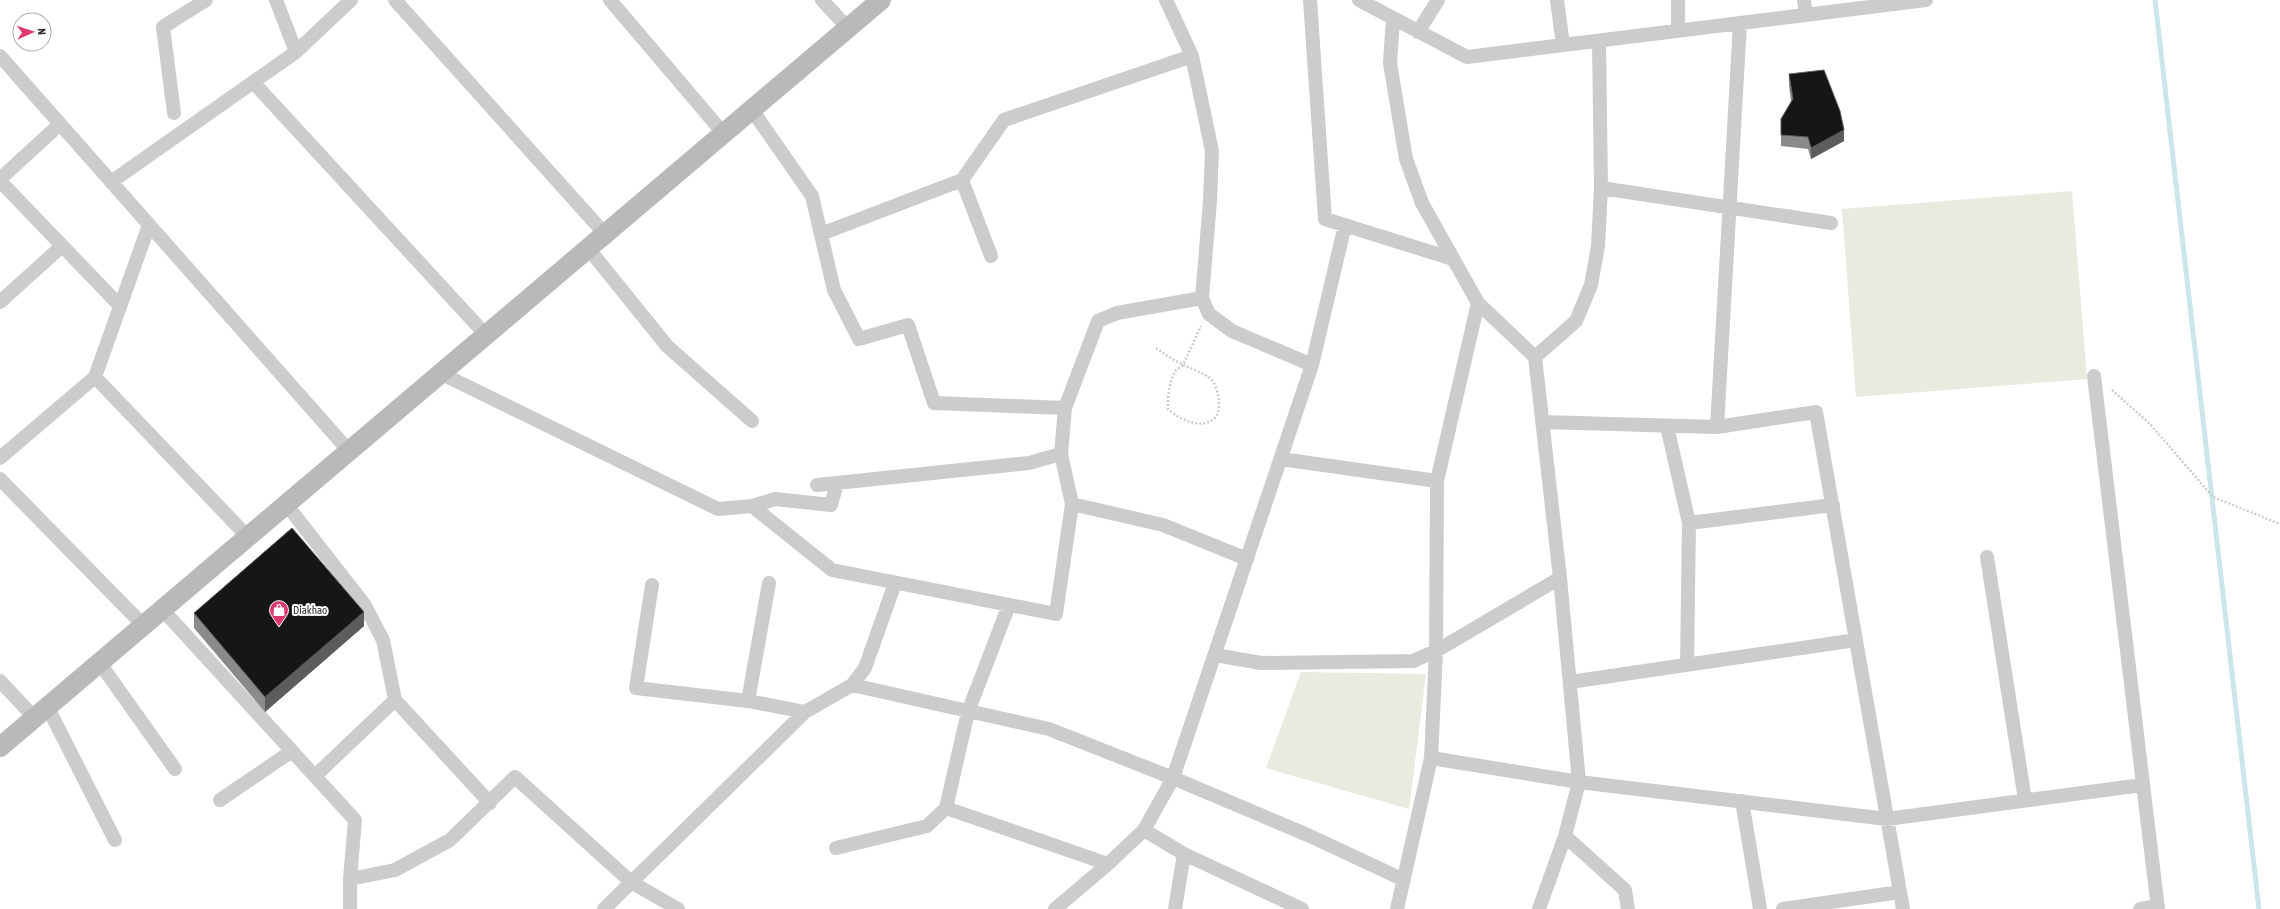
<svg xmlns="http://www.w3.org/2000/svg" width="2280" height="909" viewBox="0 0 2280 909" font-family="'Asap Condensed',sans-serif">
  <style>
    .green { fill: #e8ebdd }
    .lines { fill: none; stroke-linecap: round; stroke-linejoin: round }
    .stream { stroke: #cae6ea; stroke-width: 5 }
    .path { stroke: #ccc; stroke-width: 2.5; stroke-dasharray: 2 2; stroke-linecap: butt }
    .minor { stroke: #ccc; stroke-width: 14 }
    .secondary { stroke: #b9b9b9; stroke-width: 20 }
    .wall { fill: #8a8a8a }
    .shaded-wall { fill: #5c5c5c }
    .building { fill: #161616; stroke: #5c5c5c }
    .labels { text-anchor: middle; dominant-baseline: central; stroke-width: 4; stroke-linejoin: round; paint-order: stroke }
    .poi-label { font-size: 11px; fill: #2f2f2f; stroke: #fff; text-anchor: start }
  </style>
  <rect width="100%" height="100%" fill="#fff"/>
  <path class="green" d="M2072,191L2087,379L1856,397L1842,209Z
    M1301,672L1426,674L1409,809L1266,768Z"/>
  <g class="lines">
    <path class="stream" d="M2155,0L2259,909"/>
    <path class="path" d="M1156,348C1165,354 1173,360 1182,364C1193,370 1203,372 1212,380C1215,384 1217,390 1218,395C1226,433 1188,428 1168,409V396L1171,381L1175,371L1183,365L1201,326
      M2112,390L2150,424L2213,497L2280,524"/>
    <path class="minor" d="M276,0L296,52
      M395,0L605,234
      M610,0L724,134
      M822,0L848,28
      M1310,0L1325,219L1453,259
      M1359,0L1467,57L1926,0
      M1557,0L1563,45
      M1804,0L1806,15
      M1393,18L1390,63L1406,159L1422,203L1478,303L1535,357L1576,321L1591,285L1598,246L1601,188L1599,41
      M1678,31V0
      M1418,32L1438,0
      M0,56L349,451
      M253,82L486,335
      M752,110L812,196L834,290L859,339L908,325L934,403L1065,408
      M174,113L163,27L206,0
      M0,179L60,124
      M962,180L991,256
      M0,181L120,306
      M111,182L296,52L351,0
      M1601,188L1831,223
      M821,234L962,180L1004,120L1192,56
      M588,248L667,346L752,421
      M0,302L62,246
      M1535,357L1560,578L1579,782L1565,836L1539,909
      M1312,365L1345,225
      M440,373L718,509L752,506L832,570L1056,614L1072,504L1061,454L1065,408L1098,321L1117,313L1202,298
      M2094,376L2158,909
      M95,377L247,536
      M1542,422L1717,427L1816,412L1903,909
      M1667,426L1689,523L1687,665
      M1717,427L1740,23
      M0,458L95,377L149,225
      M1281,459L1437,481
      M0,479L143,625
      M817,485L1029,463L1061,454
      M286,504L364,604L383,640L395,700L490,803
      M1072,504L1163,525L1247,559
      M752,506L775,499L831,505L837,483
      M1689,523L1833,505
      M1987,557L2025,800
      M652,585L636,688L748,701L805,712
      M162,609L355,820L350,879V909
      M1215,655L1261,663L1413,661L1436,651L1560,578
      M99,662L175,769
      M0,681L34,717
      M1570,682L1856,640
      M852,685L1049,729L1173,778L1310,836L1404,880
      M748,701L769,583
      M47,706L115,840
      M1431,758L1579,782L1887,819L2142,785
      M315,776L395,700
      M220,800L292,751
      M1742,801L1760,909
      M946,808L1108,864
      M1144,830L1184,854L1302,909
      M1565,836L1625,890L1628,909
      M836,848L927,826L946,808L968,712L1009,605
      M350,879L395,870L450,840L515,777L631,882L678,909
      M604,909L805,712L852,685L865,668L895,583
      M1055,909L1108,864L1144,830L1173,778L1312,365L1232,331L1209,314L1202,298L1210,201L1212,151L1192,56L1166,0
      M1175,909L1184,854
      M1397,909L1431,758L1436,651L1437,481L1478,303
      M1783,909L1900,892
      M2140,909L2158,906"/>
    <path class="secondary" d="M0,747L881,0"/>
  </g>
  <path class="wall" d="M1789,74L1844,141L1811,159L1808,149L1781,146V119L1791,101L1789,86Z
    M194,613L364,626L265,712L194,628Z"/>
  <path class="shaded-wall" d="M1844,130V141L1811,159V148Z
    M364,612V626L265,712V697Z"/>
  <path class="building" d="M1824,70L1840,111L1844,130L1811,148L1808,137L1781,135V119L1793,99L1789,74Z
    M292,528L364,612L265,697L194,613Z"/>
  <defs>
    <g id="shop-pin" transform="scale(1)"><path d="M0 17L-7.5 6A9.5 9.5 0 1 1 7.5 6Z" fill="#de396e" stroke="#fff"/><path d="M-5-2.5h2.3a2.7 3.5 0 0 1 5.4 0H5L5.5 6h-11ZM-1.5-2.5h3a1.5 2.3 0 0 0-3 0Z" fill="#fff"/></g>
  </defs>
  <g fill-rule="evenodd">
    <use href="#shop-pin" x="279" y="610"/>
  </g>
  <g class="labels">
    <g class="poi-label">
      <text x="293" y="610">Diakhao</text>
    </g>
  </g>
  <g transform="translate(32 32) rotate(87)"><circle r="19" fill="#ffffff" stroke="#acacac"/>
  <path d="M0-3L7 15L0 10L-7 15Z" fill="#de396e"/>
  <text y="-6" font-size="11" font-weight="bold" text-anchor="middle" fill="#2f2f2f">N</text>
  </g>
</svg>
